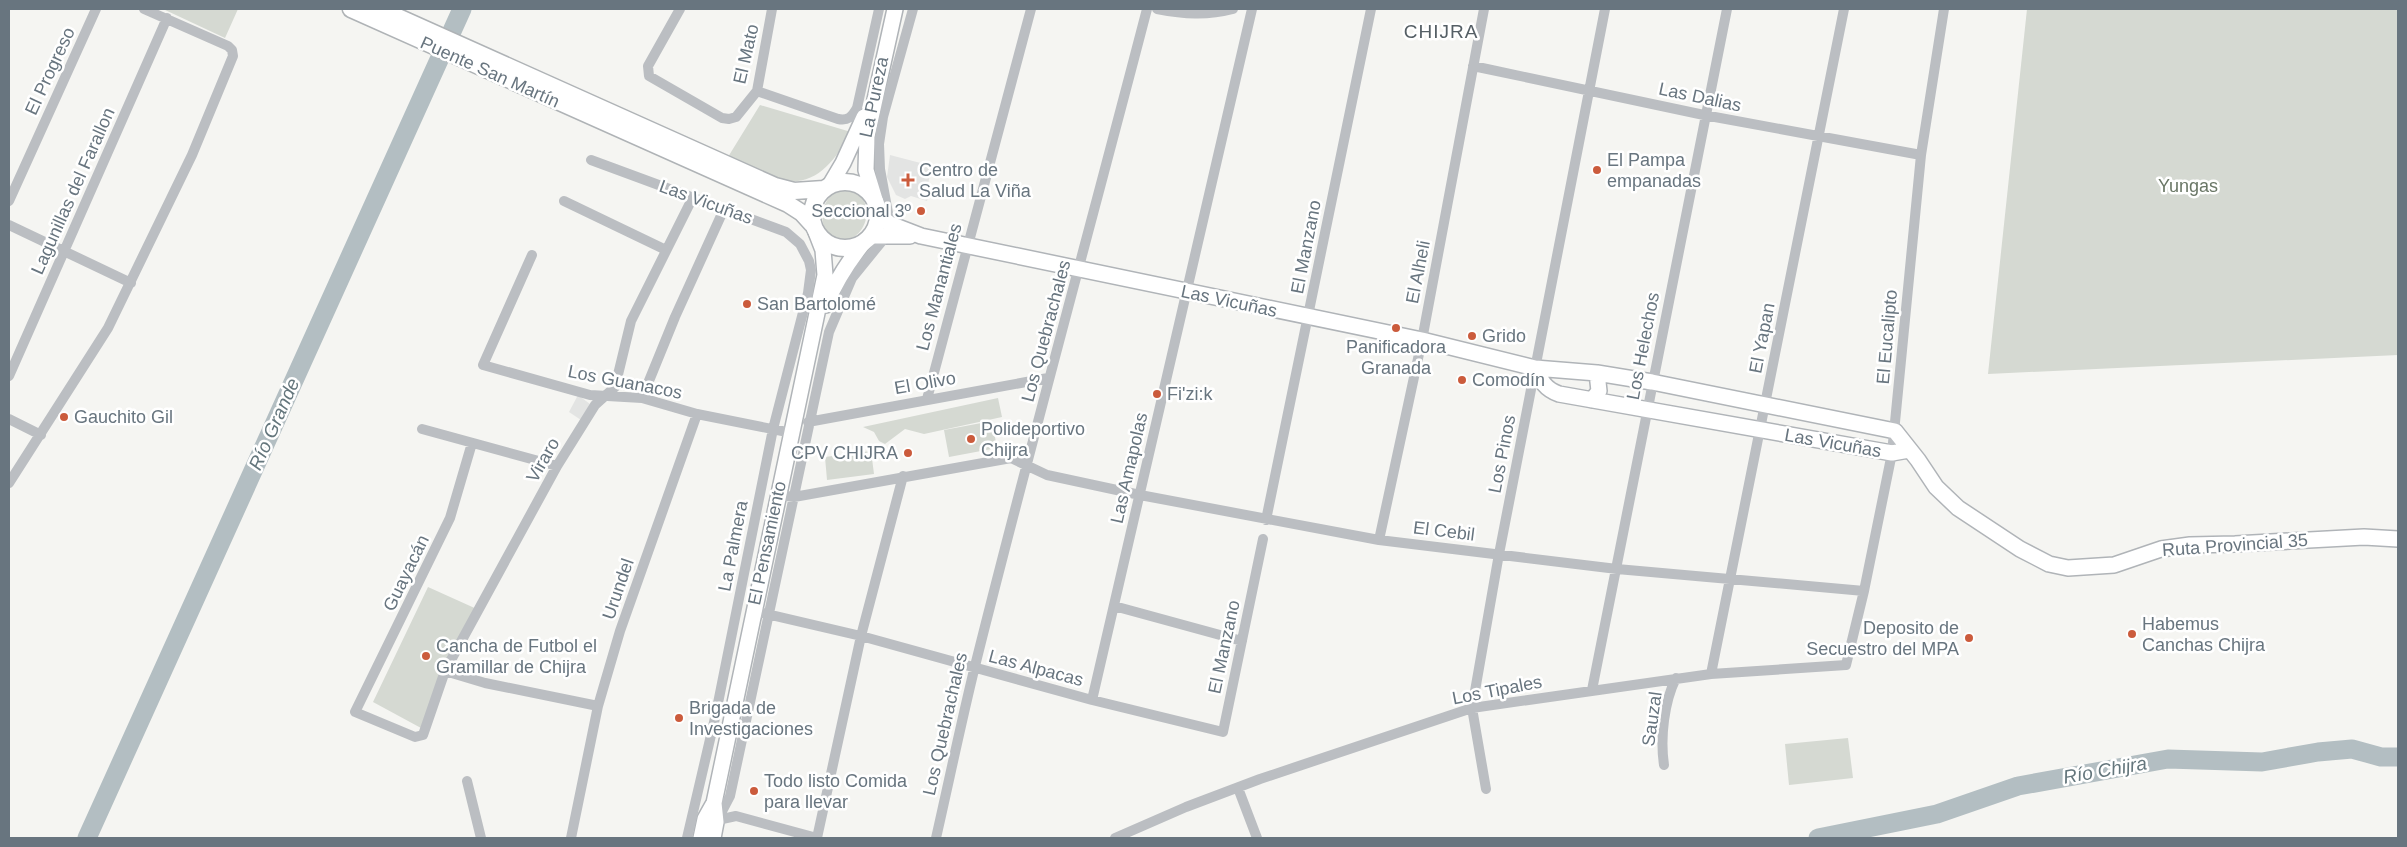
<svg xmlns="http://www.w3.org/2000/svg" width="2407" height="847" viewBox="0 0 2407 847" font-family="Helvetica,sans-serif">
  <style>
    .built { fill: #e3e4e3 }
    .green { fill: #d5d9d2 }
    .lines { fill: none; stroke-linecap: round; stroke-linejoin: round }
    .river { stroke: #b3bec2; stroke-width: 19 }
    .secondary-casing { stroke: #b0b4b8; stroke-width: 18 }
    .primary-casing { stroke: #afb3b6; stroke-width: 19 }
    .street { stroke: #bbbec2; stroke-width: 10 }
    .secondary { stroke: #fff; stroke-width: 15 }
    .primary { stroke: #fff; stroke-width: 16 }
    .poi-dot { fill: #cb5b3c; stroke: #fff; stroke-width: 2 }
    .labels { text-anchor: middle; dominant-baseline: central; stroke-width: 5; stroke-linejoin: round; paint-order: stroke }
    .street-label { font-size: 18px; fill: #68757f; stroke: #fff }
    .poi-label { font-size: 18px; fill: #68757f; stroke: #fff; text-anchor: start }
    .park-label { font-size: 18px; fill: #6a7766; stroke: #fff }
    .neighbourhood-label { font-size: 19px; letter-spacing: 1px; fill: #555f65; stroke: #fff }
    .water-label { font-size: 19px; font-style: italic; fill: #64767c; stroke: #fff }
  </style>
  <rect width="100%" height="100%" fill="#f5f5f2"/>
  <path class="built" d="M890,155L932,166L927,188L930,190L927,201L911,196L905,199L896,195L887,177Z
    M578,395L590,404L581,420L569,412Z"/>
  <path class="green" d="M163,9H238L225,38Z
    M2027,9H2398V355L1988,374Z
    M760,105L851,132C833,164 814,190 773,179C758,175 742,164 728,157Z
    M849,187C879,200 868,243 836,242C812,227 822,189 849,187Z
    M998,398L1002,417L924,434L905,429L885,444L879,441L874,432L863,427Z
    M992,421L997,448L949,457L944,430Z
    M871,451L874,474L827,480L825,457Z
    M428,587L479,610L421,728L373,702Z
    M1848,738L1853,778L1789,785L1785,744Z"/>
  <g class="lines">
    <path class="river" d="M87,838L462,9
      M1818,838L1937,814L2018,786L2168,759L2262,762L2318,752L2352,749L2381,757H2398"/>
    <g class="secondary-casing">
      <path id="secondary" d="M830,185L843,163L864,117
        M876,203L866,170L867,136L895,9
        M878,215L890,224L921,236L1422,340L1535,368L1597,373L1652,382L1895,431L1918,460L1936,487L1958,508L2020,549L2049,564L2068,568L2114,565L2161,549L2190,545L2235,544L2364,537L2398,539
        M871,236H910
        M826,305C835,282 848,262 864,242
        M1535,368C1541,381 1545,389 1559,394L1892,453L1909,450
        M1592,400L1599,391L1597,373
        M701,838L705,819L714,803L825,275L823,250L816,232
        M713,838L716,822L714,803"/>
    </g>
    <g class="primary-casing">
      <path id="primary" d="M351,9L788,204L802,213L812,224
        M380,9L775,186L794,191L824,189
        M812 215a33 33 0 1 1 66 0a33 33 0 1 1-66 0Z"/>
    </g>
    <path class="street" d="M680,9L648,66L649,76L722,118L729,119L736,117L757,91L772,9
      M1157,9C1184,14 1206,16 1233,9
      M1473,66L1704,115L1921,155
      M757,91L838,119C848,121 852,117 857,108L879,9
      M591,160L786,232L800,244L809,261L811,270L808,293L773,429L715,718L687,838
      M9,201L96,9
      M564,201L666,250
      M9,225L131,283
      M532,255L483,365L590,395L642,398L697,414L792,433
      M9,376L167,18
      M642,398L675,317L724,209
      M927,399L1031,9
      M9,419L41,435
      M808,422L1048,378
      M422,429L557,466
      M472,443L450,518L355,712L415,737L423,735L445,671L557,466L595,405L615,387L631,321L693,197
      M9,483L108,328L192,155L233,56L232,50L228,46L144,9
      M778,495L794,497L1011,458L1047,475L1140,495L1379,540L1617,569L1864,591
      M1266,520L1371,9
      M1379,540L1422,340L1484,9
      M1114,606L1242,641
      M754,611L861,636L1092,700L1223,732L1263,539
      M445,671L485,683L598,706
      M1711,674L1844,9
      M1592,690L1727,9
      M1092,700L1252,9
      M1664,765C1660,738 1664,702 1676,678
      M467,781L481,838
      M1238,788L1257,838
      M1486,789L1472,708L1499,554L1605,9
      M713,821L736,816L817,838
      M717,821L730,796L829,332L852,278L887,235L890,224L880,169L879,144L883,117L913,9
      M571,838L598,706L620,631L697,414
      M817,838L861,636L903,476
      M936,838C949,781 961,723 975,666C1030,446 1090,228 1147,9
      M1115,838L1186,807L1260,779L1472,708L1711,674L1846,665L1864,591L1892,453L1921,155L1944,9"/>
    <use href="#secondary" class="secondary"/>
    <use href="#primary" class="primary"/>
  </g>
  <g class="poi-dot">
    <circle cx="1597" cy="170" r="5"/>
    <path d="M905.5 172.5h5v5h5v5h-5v5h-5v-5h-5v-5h5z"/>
    <circle cx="921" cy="211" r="5"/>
    <circle cx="747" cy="304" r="5"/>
    <circle cx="1396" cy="328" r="5"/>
    <circle cx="1472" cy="336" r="5"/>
    <circle cx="1462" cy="380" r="5"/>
    <circle cx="1157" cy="394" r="5"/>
    <circle cx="64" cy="417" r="5"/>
    <circle cx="971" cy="439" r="5"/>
    <circle cx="908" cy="453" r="5"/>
    <circle cx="2132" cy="634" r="5"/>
    <circle cx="1969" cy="638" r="5"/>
    <circle cx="426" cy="656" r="5"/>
    <circle cx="679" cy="718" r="5"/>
    <circle cx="754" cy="791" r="5"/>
  </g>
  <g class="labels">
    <g class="street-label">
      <text transform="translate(746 54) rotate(-77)">El Mato</text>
      <text transform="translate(50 71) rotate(-65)">El Progreso</text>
      <text transform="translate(490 72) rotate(24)">Puente San Martín</text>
      <text transform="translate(874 97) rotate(-78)">La Pureza</text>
      <text transform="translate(1700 97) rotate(12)">Las Dalias</text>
      <text transform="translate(73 191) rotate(-66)">Lagunillas del Farallon</text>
      <text transform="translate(706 202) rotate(20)">Las Vicuñas</text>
      <text transform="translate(1306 247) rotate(-79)">El Manzano</text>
      <text transform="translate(1418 272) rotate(-79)">El Alheli</text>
      <text transform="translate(939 287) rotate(-75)">Los Manantiales</text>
      <text transform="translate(1229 301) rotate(12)">Las Vicuñas</text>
      <text transform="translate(1046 331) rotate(-75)">Los Quebrachales</text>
      <text transform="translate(1887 337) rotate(-85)">El Eucalipto</text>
      <text transform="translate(1762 338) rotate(-79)">El Yapan</text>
      <text transform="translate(1643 346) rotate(-79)">Los Helechos</text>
      <text transform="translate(625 382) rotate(11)">Los Guanacos</text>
      <text transform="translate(925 383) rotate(-10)">El Olivo</text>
      <text transform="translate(1833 443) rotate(10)">Las Vicuñas</text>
      <text transform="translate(1502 454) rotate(-79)">Los Pinos</text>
      <text transform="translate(543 460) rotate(-60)">Viraro</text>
      <text transform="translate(1129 468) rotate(-77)">Las Amapolas</text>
      <text transform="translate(1444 531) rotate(7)">El Cebil</text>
      <text transform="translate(767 543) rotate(-78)">El Pensamiento</text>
      <text transform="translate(2235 545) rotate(-4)">Ruta Provincial 35</text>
      <text transform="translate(733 546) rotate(-79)">La Palmera</text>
      <text transform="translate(406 573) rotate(-64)">Guayacán</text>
      <text transform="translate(618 589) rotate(-71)">Urundel</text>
      <text transform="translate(1224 647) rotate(-78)">El Manzano</text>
      <text transform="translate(1036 668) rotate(15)">Las Alpacas</text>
      <text transform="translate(1497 690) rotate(-11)">Los Tipales</text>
      <text transform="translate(1652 719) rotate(-82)">Sauzal</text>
      <text transform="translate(945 724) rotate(-77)">Los Quebrachales</text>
    </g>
    <g class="poi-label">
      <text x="1607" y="160">El Pampa<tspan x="1607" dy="21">empanadas</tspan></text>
      <text x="919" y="170">Centro de<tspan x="919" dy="21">Salud La Viña</tspan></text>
      <text x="911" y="211" text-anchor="end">Seccional 3º</text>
      <text x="757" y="304">San Bartolomé</text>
      <text x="1482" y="336">Grido</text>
      <text x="1396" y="347" text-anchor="middle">Panificadora<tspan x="1396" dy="21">Granada</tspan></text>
      <text x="1472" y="380">Comodín</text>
      <text x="1167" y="394">Fi'zi:k</text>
      <text x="74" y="417">Gauchito Gil</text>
      <text x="981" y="429">Polideportivo<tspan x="981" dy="21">Chijra</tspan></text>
      <text x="898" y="453" text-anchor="end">CPV CHIJRA</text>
      <text x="2142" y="624">Habemus<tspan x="2142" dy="21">Canchas Chijra</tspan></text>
      <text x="1959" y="628" text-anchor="end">Deposito de<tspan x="1959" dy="21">Secuestro del MPA</tspan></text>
      <text x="436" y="646">Cancha de Futbol el<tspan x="436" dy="21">Gramillar de Chijra</tspan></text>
      <text x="689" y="708">Brigada de<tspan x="689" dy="21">Investigaciones</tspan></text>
      <text x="764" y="781">Todo listo Comida<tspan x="764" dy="21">para llevar</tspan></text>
    </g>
    <g class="park-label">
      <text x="2188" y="186">Yungas</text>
    </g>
    <g class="neighbourhood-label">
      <text x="1441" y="31">CHIJRA</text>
    </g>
    <g class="water-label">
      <text transform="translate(274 424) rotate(-66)">Río Grande</text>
      <text transform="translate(2105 770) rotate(-10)">Río Chijra</text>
    </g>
  </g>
  <rect width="2407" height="847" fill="none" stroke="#68757f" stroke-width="20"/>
</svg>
